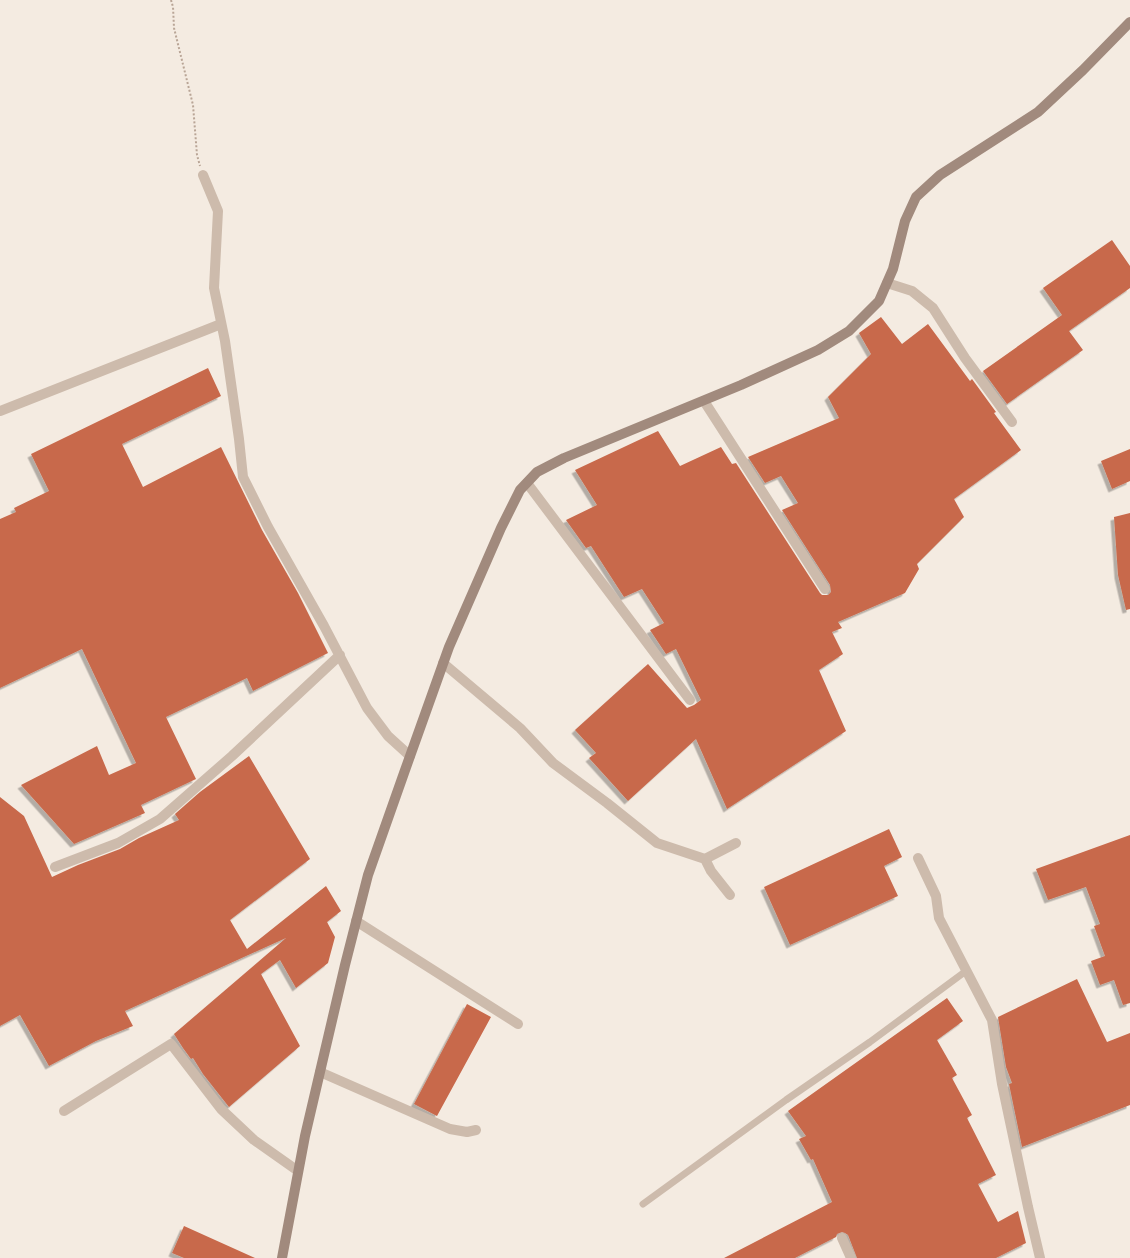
<svg xmlns="http://www.w3.org/2000/svg" width="1130" height="1258" viewBox="0 0 1130 1258" font-family="'Nunito Sans',sans-serif">
  <style>
    .building { fill: #c8694b; filter: url(#shadow) }
    .lines { fill: none; stroke-linecap: round; stroke-linejoin: round }
    .path { stroke: #b9a596; stroke-width: 2; stroke-dasharray: 2 2; stroke-linecap: butt }
    .lane { stroke: #cdbbac; stroke-width: 7 }
    .street { stroke: #cdbbac; stroke-width: 10 }
    .secondary { stroke: #a18a7d; stroke-width: 10 }
  </style>
  <defs>
    <filter id="shadow"><feDropShadow dx="-3.5" dy="3.5" stdDeviation="0" flood-color="#0004"/></filter>
  </defs>
  <rect width="100%" height="100%" fill="#f4ebe1"/>
  <path class="building" d="M1112,240L1130,266V288L1069,331L1083,350L1007,404L983,371L1062,315L1043,288Z
    M881,317L902,344L928,324L970,381L972,379L996,412L994,413L1021,450L954,499L964,517L917,564L919,569L905,593L838,622L842,628L832,632L843,654L819,670L846,731L727,809L696,739L628,801L589,758L596,753L575,730L648,664L687,708L694,705L701,700L676,649L666,654L650,630L664,623L642,589L624,597L591,546L586,548L566,520L597,505L575,470L658,431L680,466L721,447L732,464L736,463L820,593L822,595H828L831,592L830,585L782,510L798,503L781,476L765,483L748,457L839,418L828,397L871,354L859,333Z
    M208,368L221,396L122,444L143,487L221,447L262,530L298,593L328,653L253,691L247,678L166,717L196,779L141,805L145,813L74,844L21,785L97,746L109,775L136,763L82,649L0,688V519L16,512L14,508L49,491L31,454Z
    M1130,449V481L1112,489L1101,461Z
    M1130,513V609L1126,610L1118,575L1114,517Z
    M249,756L310,859L230,920L247,949L326,886L341,911L327,922L335,937L328,963L296,988L280,960L261,974L300,1046L229,1107L203,1074L193,1058L191,1059L183,1048L174,1034L286,938L125,1011L133,1026L96,1041L49,1066L20,1015L0,1026V797L24,816L52,877L78,865L120,849L139,838L179,820L175,814L200,792Z
    M889,829L902,857L884,866L898,896L790,945L764,887Z
    M1130,835V1003L1123,1005L1114,980L1100,985L1091,961L1105,956L1094,926L1100,924L1086,887L1048,900L1036,869Z
    M1077,979L1107,1042L1130,1033V1105L1022,1147L1009,1084L1012,1083L1006,1067L998,1017Z
    M947,998L963,1021L937,1040L957,1075L952,1078L972,1115L967,1118L996,1175L978,1184L998,1222L1018,1211L1026,1243L996,1258H857L848,1235L845,1233L842,1232L837,1234L836,1237L795,1258H724L832,1202L813,1159L811,1160L799,1139L806,1136L788,1111Z
    M467,1004L491,1017L437,1116L414,1104Z
    M184,1226L255,1258H184L172,1253Z"/>
  <g class="lines">
    <path class="path" d="M171,0L173,7L174,28L193,105L197,155L200,166"/>
    <path class="lane" d="M643,1204L786,1100L870,1042L966,971"/>
    <path class="street" d="M203,175L218,211L214,288L225,341L239,439L243,477L268,527L324,626L367,708L388,736L410,756
      M887,283L912,291L933,308L965,358L1012,422
      M704,401L825,589
      M0,411L221,324
      M527,483L690,700
      M443,663L520,728L553,763L607,803L657,843L705,859L736,843
      M918,858L936,896L939,918L992,1020L1002,1084L1028,1207L1040,1258
      M705,859L711,871L730,895
      M55,867L118,843L160,819L232,756L340,655
      M356,921L518,1024
      M320,1072L450,1129L467,1132L476,1130
      M64,1111L171,1044L221,1109L254,1140L298,1171
      M842,1238L851,1258"/>
    <path class="secondary" d="M282,1258L305,1136L345,965L368,875L404,773L449,647L501,528L520,490L537,472L564,458L741,385L818,350L849,331L879,301L893,269L905,221L916,197L940,175L1038,112L1083,70L1130,22"/>
  </g>
</svg>
